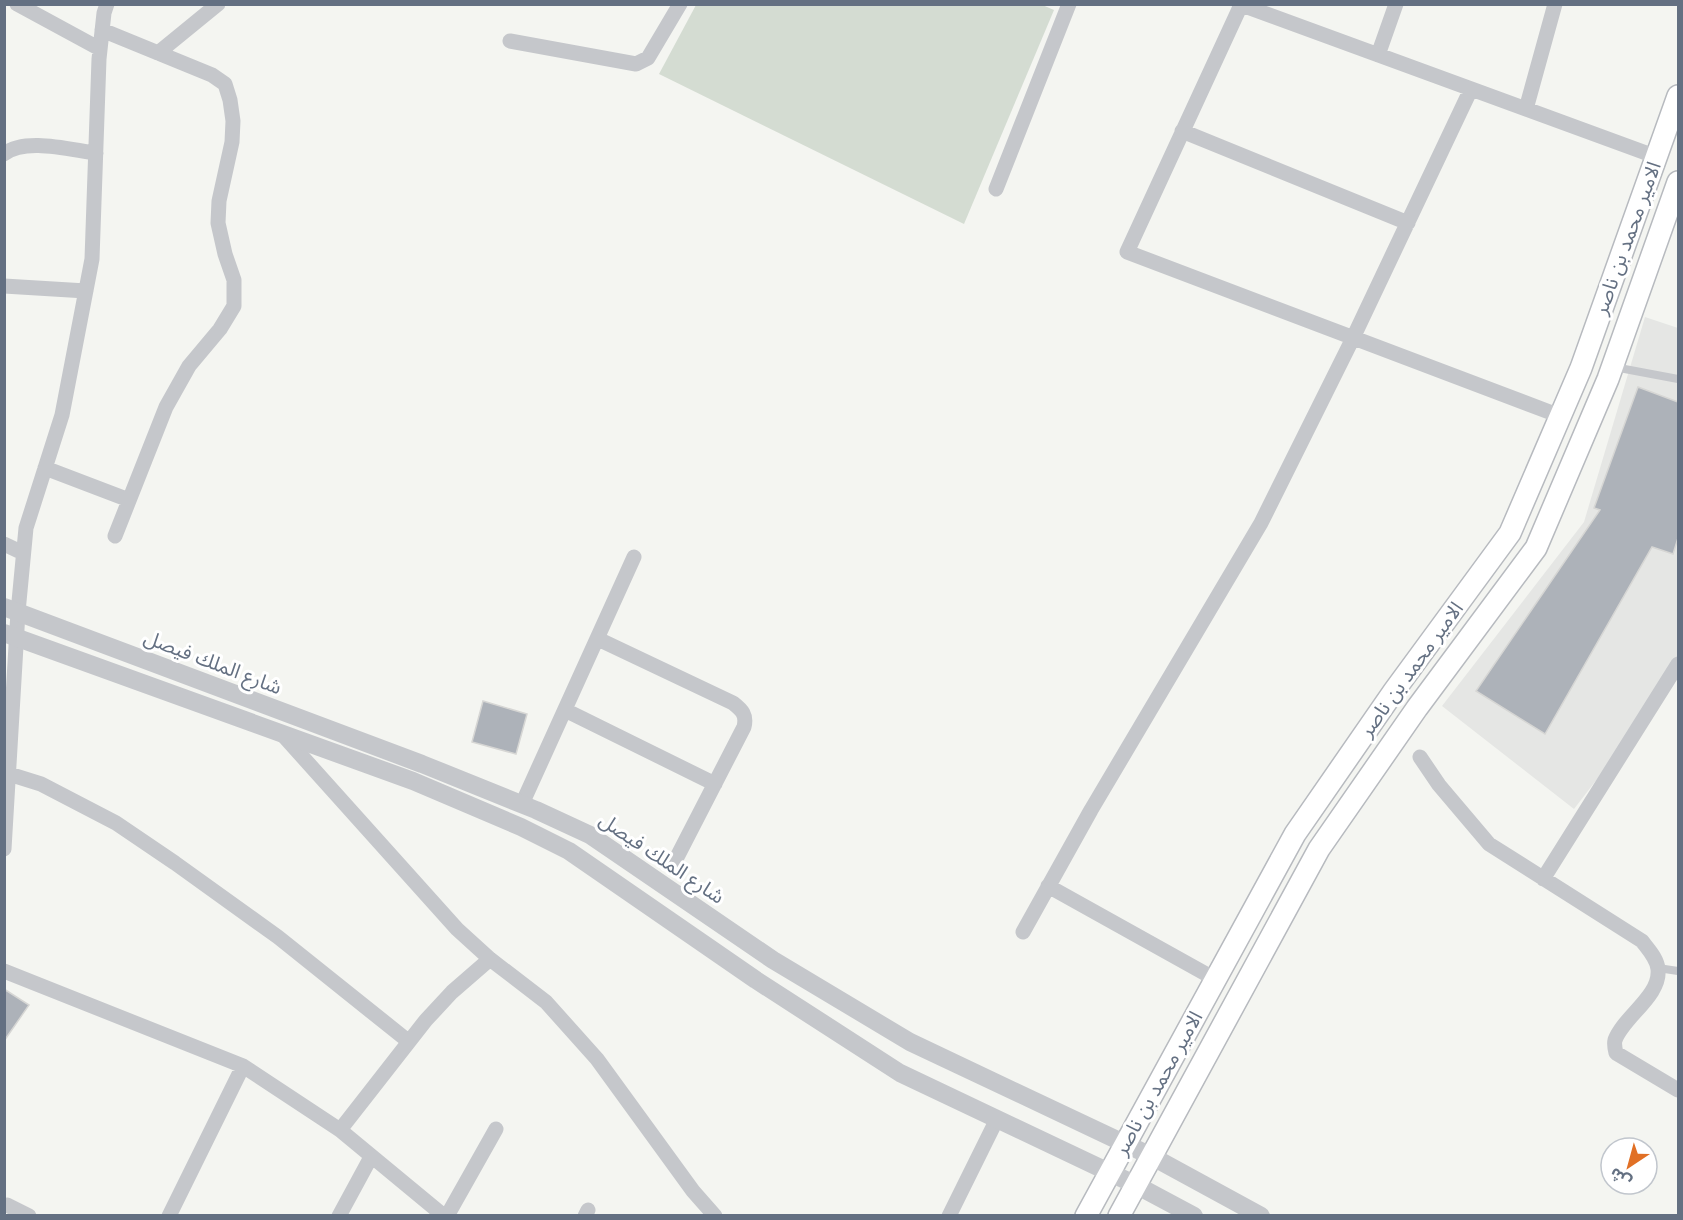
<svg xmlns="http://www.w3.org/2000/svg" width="1683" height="1220" viewBox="0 0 1683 1220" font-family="'DM Sans','Noto Sans Arabic',sans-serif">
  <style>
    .built { fill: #e5e6e4 }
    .green { fill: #d4dcd2 }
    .building { fill: #adb2b9; stroke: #d6d6d4; stroke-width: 1.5 }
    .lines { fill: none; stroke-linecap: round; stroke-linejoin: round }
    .secondary-casing { stroke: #b7babf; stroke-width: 24 }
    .service { stroke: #c5c7cb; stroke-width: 8 }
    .minor { stroke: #c5c7cb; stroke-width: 15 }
    .tertiary { stroke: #c5c7cb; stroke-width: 18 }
    .secondary { stroke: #fff; stroke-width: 21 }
    .labels { text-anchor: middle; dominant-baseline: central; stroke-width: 6; stroke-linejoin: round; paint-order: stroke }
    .street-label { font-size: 20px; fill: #647082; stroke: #fff }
  </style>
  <rect width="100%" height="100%" fill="#f4f5f1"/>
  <path class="built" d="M1645,317L1678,328V674L1574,809L1442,706L1584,522Z"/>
  <path class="green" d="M1040,4L1054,10L964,224L659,74L696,5Z"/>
  <path class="building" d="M1638,387L1678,402V538L1673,554L1652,547L1545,734L1476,691L1600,510L1594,508Z
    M483,701L527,714L516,754L472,742Z
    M4,989L29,1005L4,1041Z"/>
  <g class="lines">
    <g class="secondary-casing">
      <path id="secondary" d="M1086,1216L1295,834L1394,691L1510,533L1581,368L1678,96
        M1119,1216L1319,849L1417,708L1536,548L1608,379L1678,182"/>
    </g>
    <path class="service" d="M1614,367L1678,379
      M1658,968L1678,971"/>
    <path class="minor" d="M17,4L100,49
      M1239,4L1657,157
      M1241,5L1127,252L1560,416
      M102,30L212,75L225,84L230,100L233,121L232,142L219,201L218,223L225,254L234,280V306L220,329L189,366L166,407L115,536
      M510,41L636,64L648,58L680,4
      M158,53L218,4
      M1378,55L1396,4
      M1526,109L1555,4
      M1182,131L1408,223
      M4,154C25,137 71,150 96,153
      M996,189L1069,4
      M4,286L86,291
      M45,468L129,500
      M4,544L23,553
      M598,639L733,703C742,710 747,715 744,727L675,861
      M565,710L715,784
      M282,734L457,929L490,959L546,1002L597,1059L693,1191L715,1216
      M1420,757L1439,785L1489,844L1642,941C1648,949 1657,958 1658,969C1661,996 1624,1016 1615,1040C1614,1044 1615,1049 1616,1053L1678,1090
      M9,774L41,784L116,823L175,863L278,937L408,1041
      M522,804L634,557
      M4,849L18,612L26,528L62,415L92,259L99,59L104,13L107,4
      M1543,879L1678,664
      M1048,886L1215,979
      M1023,932L1091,810L1261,523L1353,338L1471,89
      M4,971L243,1066L340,1130L444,1216
      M340,1130L426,1020L452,992L490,959
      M7,1205L29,1216
      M169,1216L243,1066
      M339,1216L371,1157
      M447,1216L496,1129
      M585,1216L588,1210
      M949,1216L997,1119"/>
    <path class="tertiary" d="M4,607L422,764L536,810L590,835L773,960L910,1042L1151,1156L1261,1216
      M4,633L413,781L521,827L569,851L756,980L900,1073L1136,1185L1194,1216"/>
    <use href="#secondary" class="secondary"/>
  </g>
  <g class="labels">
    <g class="street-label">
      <text transform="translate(1627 238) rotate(-70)">الامير محمد بن ناصر</text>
      <text transform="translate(213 662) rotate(21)">شارع الملك فيصل</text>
      <text transform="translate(1411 669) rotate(-54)">الامير محمد بن ناصر</text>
      <text transform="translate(662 858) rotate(34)">شارع الملك فيصل</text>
      <text transform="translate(1158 1083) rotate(-61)">الامير محمد بن ناصر</text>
    </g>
  </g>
  <rect width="1683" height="1220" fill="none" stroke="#647082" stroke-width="12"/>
  <g transform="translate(1629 1166) rotate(216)"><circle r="28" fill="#ffffff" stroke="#c1c6cd" stroke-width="1.5"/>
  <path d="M0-4.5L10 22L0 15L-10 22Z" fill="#e17025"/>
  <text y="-9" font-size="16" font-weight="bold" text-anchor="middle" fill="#647082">ش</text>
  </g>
</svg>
